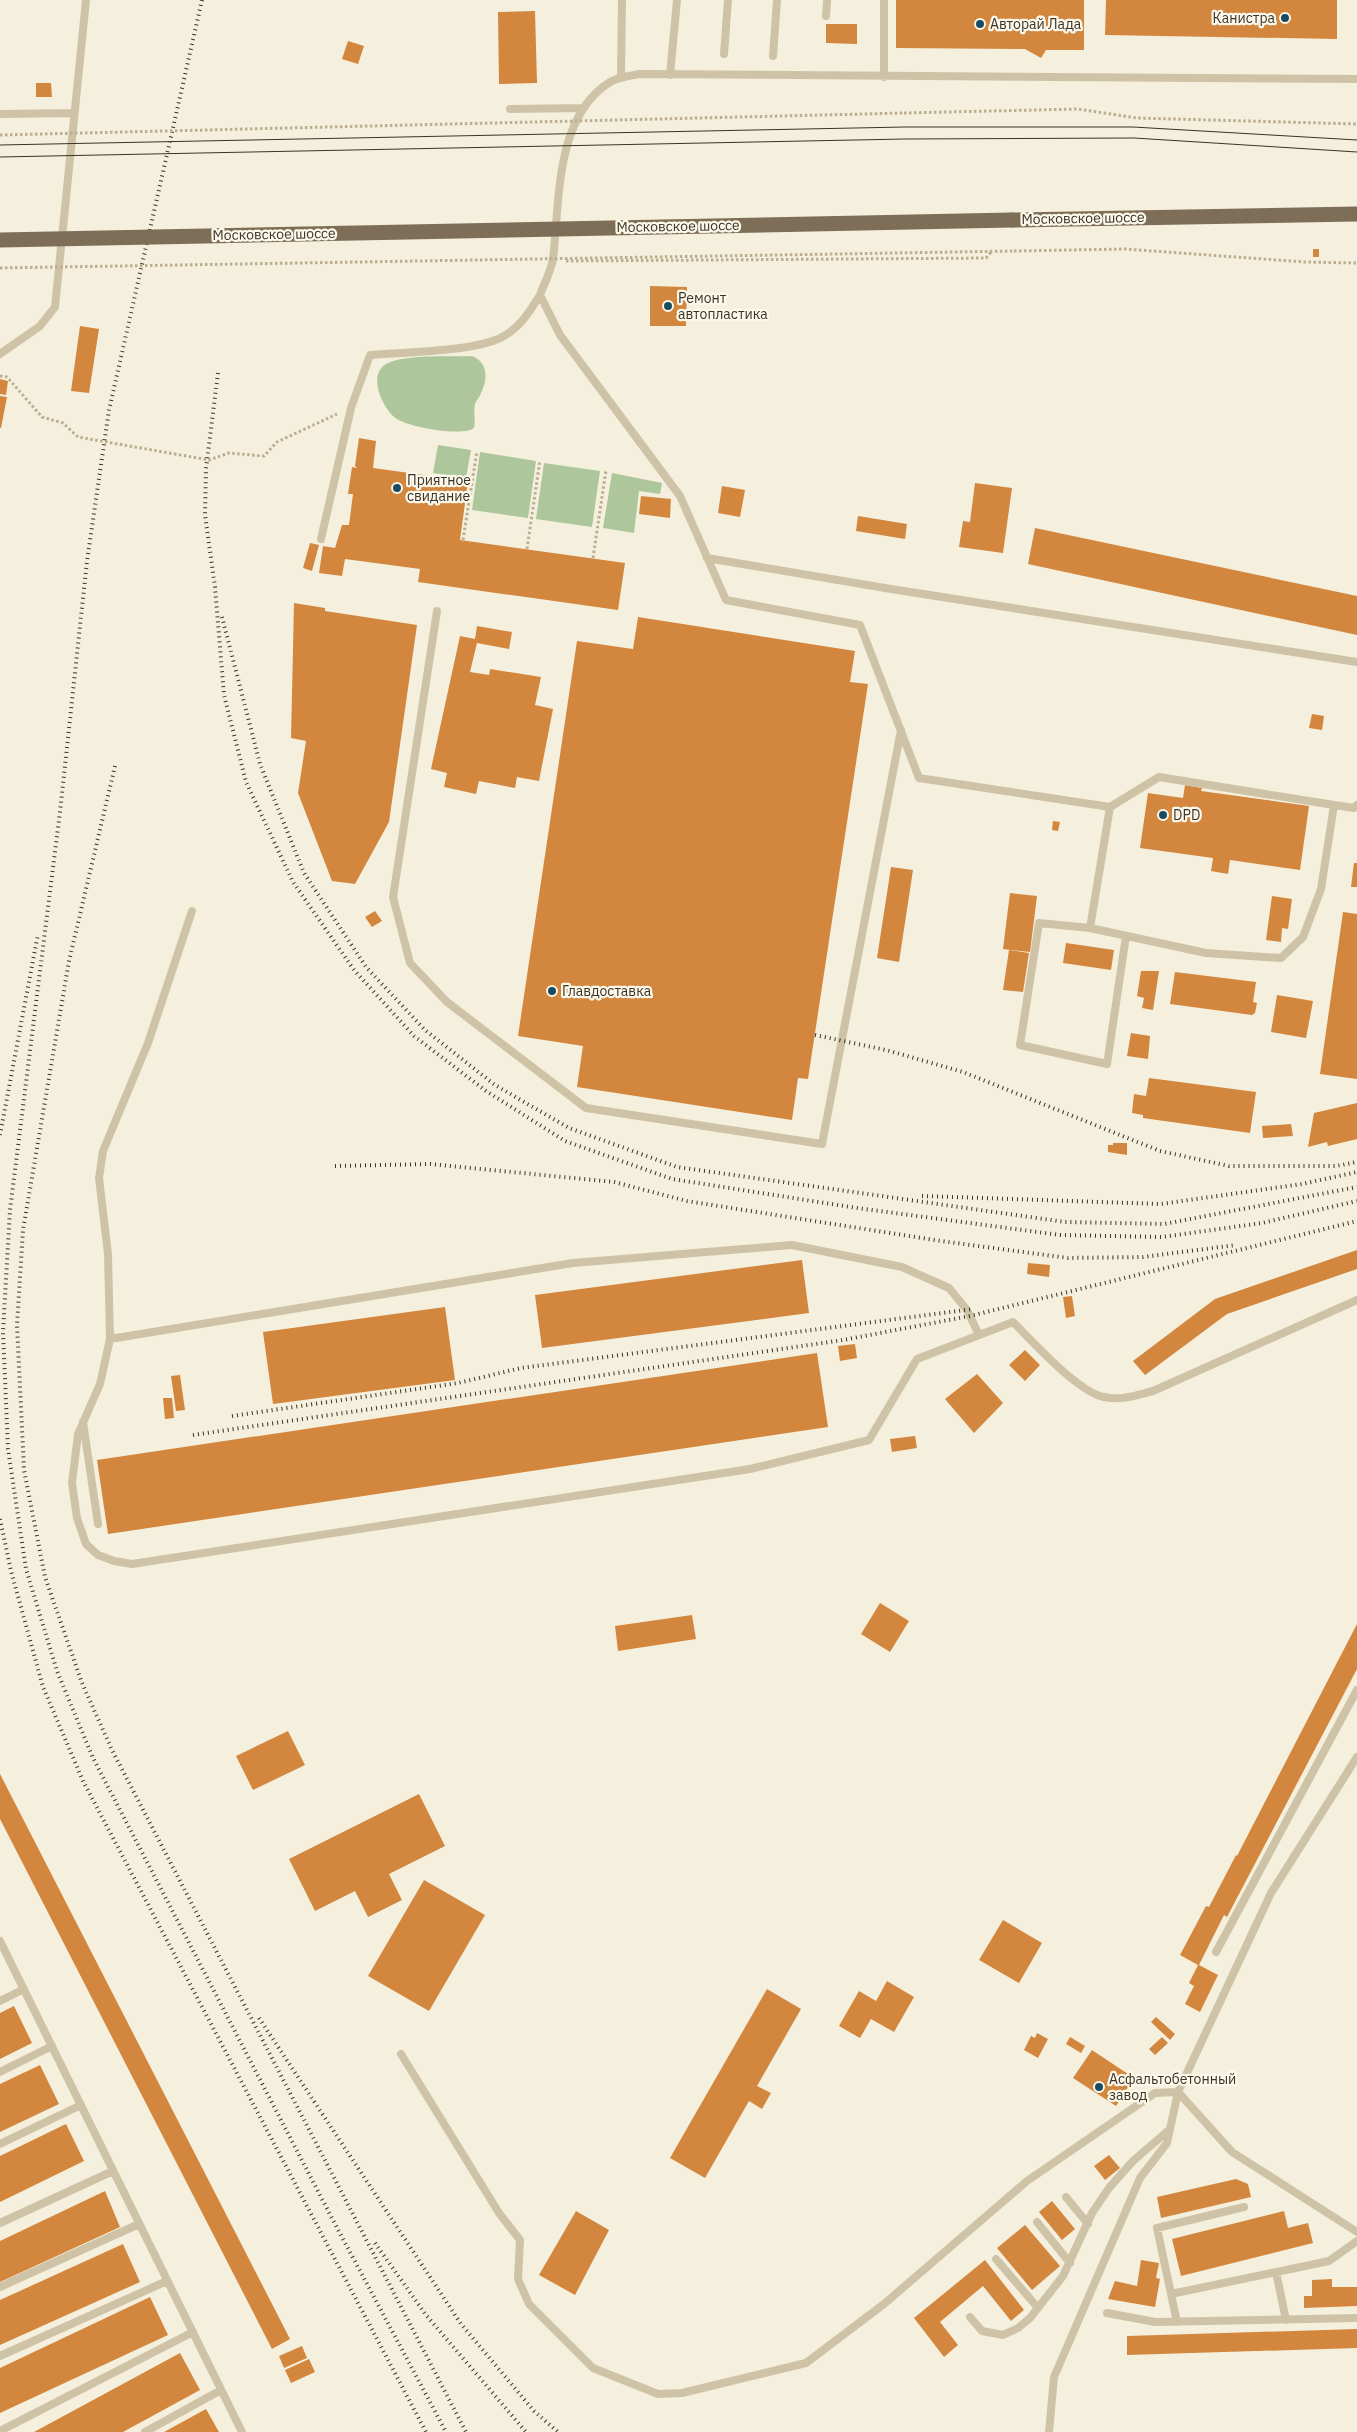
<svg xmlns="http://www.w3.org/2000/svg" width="1357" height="2432" viewBox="0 0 1357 2432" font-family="'IBM Plex Sans',sans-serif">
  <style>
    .green { fill: #adc69b }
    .building { fill: #d3863d }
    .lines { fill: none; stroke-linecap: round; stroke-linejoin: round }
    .path { stroke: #bbad91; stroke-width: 3; stroke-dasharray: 2.5 2.5; stroke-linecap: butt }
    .lane { stroke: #cfc3a7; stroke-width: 8 }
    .primary { stroke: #7e6e58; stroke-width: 15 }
    .tram { stroke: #3b3328; stroke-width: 1 }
    .rail { stroke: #3b3328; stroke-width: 4; stroke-dasharray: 1 4; stroke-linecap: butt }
    .path-bridge { stroke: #bbad91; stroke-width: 3; stroke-dasharray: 2.5 2.5; stroke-linecap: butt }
    .primary-bridge { stroke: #7e6e58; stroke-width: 15 }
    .poi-dot { fill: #184b62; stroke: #fcf8ea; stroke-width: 2 }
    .labels { text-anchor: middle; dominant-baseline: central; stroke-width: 4.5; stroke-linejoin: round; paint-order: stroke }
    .poi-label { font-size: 14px; fill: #3b3328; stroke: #fcf8ea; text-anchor: start }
    .street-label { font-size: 14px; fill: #3b3328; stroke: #fcf8ea }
  </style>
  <rect width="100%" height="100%" fill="#f5f0dd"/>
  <path class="green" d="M472,356C488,362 488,379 481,393C480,397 476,400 475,404C473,411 476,420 474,428C463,437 403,427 393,416C381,404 367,373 388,363C409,354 449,357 472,356Z
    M438,445L471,450L466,478L433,473Z
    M480,452L536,461L528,518L472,510Z
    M544,463L600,471L592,527L536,519Z
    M612,473L662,483L660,494L639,491L634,533L603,528Z"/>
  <path class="building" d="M896,0H1084V50H1046L1041,58L1025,49L896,48Z
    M1106,0H1337V39L1105,35Z
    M535,11L537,83L499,84L498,12Z
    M826,24H857V44L826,43Z
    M348,41L364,46L358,64L342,59Z
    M36,83H51L52,97H36Z
    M1313,249H1319V257H1313Z
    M650,286L687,287L686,326H650Z
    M80,326L99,329L89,393L71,391Z
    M0,379L8,381L6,395L0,394Z
    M0,396L7,397L1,428H0Z
    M359,438L376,441L373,468L468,481L460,540L625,563L618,610L418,582L420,569L345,559L342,576L319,573L323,546L335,548L342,525H349L353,494H348L352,467L357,468L355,466Z
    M975,483L1012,488L1003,553L959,547L963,521L970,522Z
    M722,486L745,490L740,517L718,513Z
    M641,496L671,499L670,518L639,514Z
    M858,516L907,524L905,539L856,531Z
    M1035,528L1357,596V635L1028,564Z
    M310,543L319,545L312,571L303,568Z
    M294,603L325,608V611L417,625L389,822L355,884L332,881L298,793L306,741L291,738Z
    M638,617L855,651L850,682L868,684L808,1079L798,1078L792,1120L577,1087L583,1046L518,1036L577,641L633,649Z
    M477,626L512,632L509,649L477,643L470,672L489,675L490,669L541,677L535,705L553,709L539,781L517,777L515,788L479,781L476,794L444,787L447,773L431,769L460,636L475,639Z
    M1312,714L1324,716L1322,730L1309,728Z
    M1185,785L1202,788L1201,791L1309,806L1300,870L1230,860L1228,874L1211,871L1213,858L1140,848L1148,793L1183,798Z
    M1053,821L1060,822L1058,831L1052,830Z
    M1354,863H1357V887H1351Z
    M891,867L913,870L899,962L877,958Z
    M1010,893L1037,896L1030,952L1003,949Z
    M1272,896L1292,899L1288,929L1282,928L1281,942L1266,940Z
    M375,911L382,921L372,927L365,917Z
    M1343,912L1357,914V1079L1320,1074Z
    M1066,943L1114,950L1111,970L1063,963Z
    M1009,950L1029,953L1023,992L1003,990Z
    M1141,971H1159L1153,1010L1142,1008L1144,998L1137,996Z
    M1175,972L1256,982L1253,1002L1257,1003L1255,1013L1252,1015L1170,1004Z
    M1277,995L1313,1001L1306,1038L1271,1032Z
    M1131,1033L1150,1036L1148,1059L1127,1056Z
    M1149,1078L1256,1092L1250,1133L1143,1118V1115L1132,1113L1134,1094L1146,1096Z
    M1357,1103V1139L1328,1146L1327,1142L1308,1147L1314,1113Z
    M1291,1124L1293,1136L1263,1138L1262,1126Z
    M1113,1143H1127V1155L1108,1152V1145H1113Z
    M1357,1250V1269L1227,1314L1145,1375L1133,1361L1215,1299Z
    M802,1260L809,1313L542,1348L535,1295Z
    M1028,1263L1050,1265L1049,1277L1027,1274Z
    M1072,1296L1075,1316L1066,1318L1063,1297Z
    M445,1307L455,1380L273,1404L263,1332Z
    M855,1344L857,1358L840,1361L838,1346Z
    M1025,1350L1040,1365L1025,1381L1009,1365Z
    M817,1353L828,1427L108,1534L97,1460Z
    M977,1374L1003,1403L974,1433L945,1399Z
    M180,1375L185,1410L176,1411L171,1376Z
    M163,1398H172L174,1418L165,1419Z
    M915,1436L917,1448L892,1452L890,1439Z
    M880,1603L909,1621L890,1652L861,1634Z
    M692,1615L696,1639L618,1651L615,1626Z
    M1357,1624V1669L1227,1917L1224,1915L1199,1965L1218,1975L1200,2012L1185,2004L1194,1986L1189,1983L1198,1965L1180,1955L1206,1906L1209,1907L1236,1855L1237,1856Z
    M288,1731L305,1765L253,1790L236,1756Z
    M0,1774L290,2339L272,2349L0,1819Z
    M419,1794L445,1846L389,1874L402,1900L368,1917L355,1891L315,1911L289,1859Z
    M424,1880L485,1915L429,2011L368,1976Z
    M1003,1920L1042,1943L1019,1983L979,1960Z
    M887,1981L914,1997L894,2032L871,2019L860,2038L839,2026L859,1991L876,2001Z
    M767,1989L801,2009L757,2086L771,2093L762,2109L749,2101L705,2178L670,2158Z
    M14,2006L32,2043L0,2059V2013Z
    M1156,2017L1175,2034L1170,2040L1151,2022Z
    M1037,2033L1048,2039L1038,2058L1024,2050L1031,2036L1035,2038Z
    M1070,2037L1085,2046L1081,2053L1066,2044Z
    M1162,2037L1168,2043L1155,2055L1149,2049Z
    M1092,2050L1134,2078L1116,2106L1073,2078Z
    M40,2065L59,2104L0,2132V2084Z
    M66,2124L84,2161L0,2202V2156Z
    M1109,2155L1120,2168L1105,2180L1094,2166Z
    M1236,2179L1248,2184L1251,2197L1161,2218L1157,2197Z
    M105,2191L120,2227L0,2282V2241Z
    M1052,2201L1075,2229L1062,2240L1039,2212Z
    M576,2211L609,2230L575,2295L539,2275Z
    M1284,2211L1288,2228L1308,2223L1313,2243L1181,2276L1172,2239Z
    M1025,2225L1060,2266L1032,2290L997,2248Z
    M123,2244L140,2282L0,2345V2300Z
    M985,2260L1024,2310L1011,2321L983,2286L940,2322L958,2345L944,2357L914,2318Z
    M1141,2260L1159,2263L1156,2278L1160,2279L1155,2307L1108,2299L1115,2281L1137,2286Z
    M1332,2279V2287H1357V2306L1304,2308V2296H1312V2280Z
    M150,2297L168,2335L0,2413V2368Z
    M1357,2329V2348L1127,2355V2336Z
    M302,2346L307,2358L284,2368L279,2356Z
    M180,2353L200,2390L123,2432H34Z
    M309,2359L315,2372L291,2383L285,2370Z
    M206,2409L219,2432H164Z"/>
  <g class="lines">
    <path class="path" d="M904,113L1078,109L1137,118L1357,124
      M1014,251L1125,249L1305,262L1357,263
      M566,261L986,258L992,251
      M0,376L7,377L42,417L63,423L78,437L209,460L229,453L264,456L277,442L337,414
      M463,540L477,451
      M527,549L540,460
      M593,558L606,470"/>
    <path class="lane" d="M826,16L827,0
      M724,54L728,0
      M773,56L777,0
      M670,75L677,0
      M884,77V0
      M621,78L622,0
      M510,109L584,108
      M0,114L74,113
      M0,354L40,326L55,307L86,0
      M321,539L351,408L370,355C403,352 477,352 504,336C521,326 530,311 540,295
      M707,558L891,589L1357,662
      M437,611L393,897L410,963L447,1002L586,1108L822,1144L901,730
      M1334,805L1354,808L1357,805
      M1110,807L1090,928L1206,953L1281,958L1303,937L1321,889L1334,805L1159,777L1110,807L919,778L860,625L726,600L680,496L560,335L540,295C544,284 551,271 553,259C560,203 554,117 610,82C618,77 630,76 639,74L1357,79
      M192,911L148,1043L103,1151L99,1178L108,1254L110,1339L100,1384L78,1434L72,1483L77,1518L86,1544L98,1555L114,1561L132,1564L750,1469L869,1440L917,1359L1013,1322C1033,1342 1078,1392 1104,1397C1121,1401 1137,1395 1153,1391L1357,1300
      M1090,928L1039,923L1020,1045L1107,1064L1126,936
      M110,1339L573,1263L792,1245L902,1267L949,1288L967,1310L979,1335
      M83,1422L98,1524
      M1357,1757L1271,1893L1178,2092L1232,2152L1357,2232
      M0,1941L242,2432
      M1216,1952L1357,1690
      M0,2001L24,1989
      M401,2054L499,2213L520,2240L518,2279L529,2304L593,2368L658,2394L682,2393L806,2363L884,2304L1027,2181L1155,2093L1178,2092L1167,2143L1140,2178L1054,2377L1049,2432
      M0,2072L52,2046
      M0,2144L81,2105
      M1066,2197L1088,2224
      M1037,2222L1070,2263
      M0,2223L113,2171
      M996,2259L1038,2308
      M1276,2272L1286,2320
      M0,2287L139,2224
      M1171,2294L1329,2261L1357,2241
      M1107,2313L1155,2322L1357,2318
      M970,2317L982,2331L1003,2335L1018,2328L1030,2318L1063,2276L1092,2213L1109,2188L1133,2161L1169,2130
      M1177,2322L1157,2228L1244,2207
      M0,2356L167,2281
      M0,2431L193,2332
      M145,2432L221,2390"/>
    <path class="primary" d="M1012,220L1357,214"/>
    <path class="tram" d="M0,145L905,127H1133L1357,140
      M0,157L905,139L1134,138L1357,152"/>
    <path class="rail" d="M202,0L109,410L87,561L60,812L10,1210L3,1332L8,1449L26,1569L57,1671L93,1758L335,2224L446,2432
      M218,373L206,469L205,515L215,587L224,695L246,782L293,882L354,970L414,1036L486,1091L565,1141L672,1179L857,1208L1060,1235L1162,1237L1262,1223L1357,1201
      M222,617L260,764L304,873L366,967L425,1030L495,1085L569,1128L677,1167L1065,1222L1164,1224L1357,1187
      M115,766L69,961L23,1230L17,1325L24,1470L45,1577L82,1683L112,1750L466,2432
      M815,1035L886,1050L963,1072L1160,1151L1229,1166H1336L1357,1162
      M0,1135L38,934
      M335,1166L430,1164L614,1182L687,1201L941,1241L1068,1258L1143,1257L1236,1245
      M922,1196L1161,1204L1302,1184L1357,1172
      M232,1416L458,1383L521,1368L973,1309
      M193,1435L843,1340L970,1316L1357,1221
      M0,1519L11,1571L43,1687L83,1781L426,2432
      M259,2018L461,2324L534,2411L558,2432
      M375,2243L426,2315L526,2432"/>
    <path class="path-bridge" d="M0,135L904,113
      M0,268L1014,251"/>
    <path class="primary-bridge" d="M0,240L1012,220"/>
  </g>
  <g class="poi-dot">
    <circle cx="1285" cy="18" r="5"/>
    <circle cx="980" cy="24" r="5"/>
    <circle cx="668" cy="306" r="5"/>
    <circle cx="397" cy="488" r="5"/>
    <circle cx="1163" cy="815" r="5"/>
    <circle cx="552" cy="991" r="5"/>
    <circle cx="1099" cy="2087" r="5"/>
  </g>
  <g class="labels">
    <g class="poi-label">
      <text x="1275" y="18" text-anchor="end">Канистра</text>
      <text x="990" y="24">Авторай Лада</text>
      <text x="678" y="298">Ремонт<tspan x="678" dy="16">автопластика</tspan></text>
      <text x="407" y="480">Приятное<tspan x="407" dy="16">свидание</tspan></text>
      <text x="1173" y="815">DPD</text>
      <text x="562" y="991">Главдоставка</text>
      <text x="1109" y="2079">Асфальтобетонный<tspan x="1109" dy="16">завод</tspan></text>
    </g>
    <g class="street-label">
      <text transform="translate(1083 218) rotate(-1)">Московское шоссе</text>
      <text transform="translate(678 226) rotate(-1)">Московское шоссе</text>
      <text transform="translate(274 234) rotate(-1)">Московское шоссе</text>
    </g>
  </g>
</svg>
